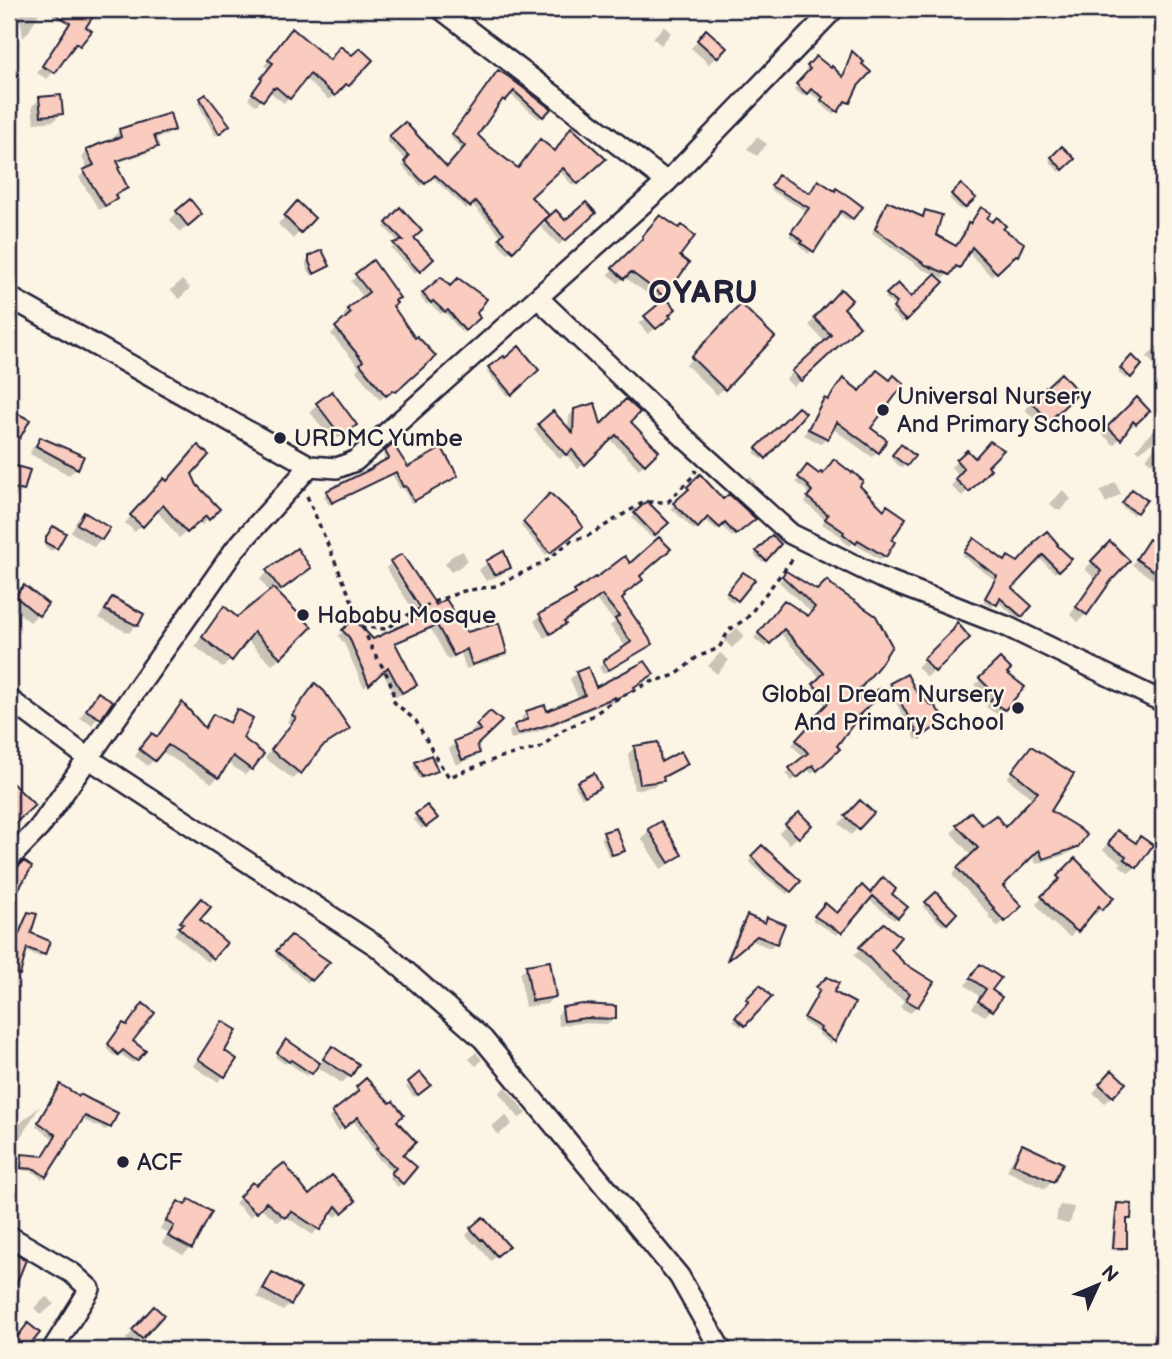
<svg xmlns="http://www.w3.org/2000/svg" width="1172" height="1359" viewBox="0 0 1172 1359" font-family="'Balsamiq Sans',sans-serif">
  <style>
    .shadow { fill: #0003 }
    .building { fill: #facbbf; stroke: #22223b; stroke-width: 2 }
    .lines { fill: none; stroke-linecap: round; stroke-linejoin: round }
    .minor-casing { stroke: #22223b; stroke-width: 24 }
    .path { stroke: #22223b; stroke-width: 3.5; stroke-dasharray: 5 5; stroke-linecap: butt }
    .minor { stroke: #fcf5e5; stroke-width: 19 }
    .poi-dot { fill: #22223b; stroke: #fcf5e5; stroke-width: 2.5 }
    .labels { text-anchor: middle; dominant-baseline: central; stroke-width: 5; stroke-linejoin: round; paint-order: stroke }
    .poi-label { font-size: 24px; fill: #22223b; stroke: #fcf5e5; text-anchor: start }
    .district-label { font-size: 32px; font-weight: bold; letter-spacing: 2px; fill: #22223b; stroke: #fcf5e5 }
  </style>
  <rect width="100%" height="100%" fill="#fcf5e5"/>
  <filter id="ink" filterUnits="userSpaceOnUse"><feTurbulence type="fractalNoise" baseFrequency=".0143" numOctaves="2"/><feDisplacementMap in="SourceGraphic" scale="14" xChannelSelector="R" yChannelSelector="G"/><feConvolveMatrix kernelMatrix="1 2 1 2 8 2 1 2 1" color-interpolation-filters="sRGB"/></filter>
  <g filter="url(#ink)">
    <path class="shadow" d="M9,9H41L29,31L23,38L21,22L9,14Z
      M75,17L89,32L72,51L69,49L53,72L47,79L37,73L68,24Z
      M664,26L671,33L661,45L653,38Z
      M706,32L724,48L709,64L691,48Z
      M287,36L329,62L352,58L370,60L342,91L340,88L329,100L304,78L284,103L270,92L256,105L248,99L258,85H257L269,69L264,66Z
      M852,53L860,64L856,85L848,102L845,105L841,103L833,114L819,103L821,100L808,92L803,96L794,89L808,73L805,70L816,58L842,78L850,56Z
      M495,76L548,109L539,119L509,93L475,135L517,170L554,153L603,159L573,186L559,170L528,197L547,215L508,253L497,242L502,237L471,203L466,209L431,176L421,186L402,166L407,161L387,141L405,124L447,169L463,150L451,138Z
      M40,99L61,113L54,121L34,123L32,106Z
      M201,100L225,128L215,136L198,103Z
      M173,129L168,135L153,139L156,146L150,152L116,163V169L126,188L114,197L115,199L109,204L99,210L79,177L88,170L82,157L87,152L115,140L114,136L120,130Z
      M757,137L767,144L757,156L747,149Z
      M1062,149L1072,159L1059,172L1049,161Z
      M775,180L809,195L861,207L849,221L838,213L809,254L800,247L801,245L789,236L808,212L770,190Z
      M961,186L973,198L961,210L949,198Z
      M888,203L921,216L926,212L934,236L955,248L964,229L968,225L985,219L1021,243L1017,255L1012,260L1010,259L991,276L967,251L959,267L954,271L951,270L944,278L922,269L872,233L883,207Z
      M297,204L312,218L293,239L278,224Z
      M400,210L412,238L431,259L415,273L391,248L400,243L384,227Z
      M177,212L192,221L180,232L170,220Z
      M555,213L565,223L594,213L559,245L541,227Z
      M655,223L677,256L687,263L658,301L624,277L618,283L608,274L639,244L638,243Z
      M310,258L325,269L311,275L306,266V261Z
      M372,262L397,298L391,306L415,341L433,356L389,396L387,394L380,400L356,371L359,367L331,334L347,319L343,315L364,298L351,281Z
      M441,279L478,317L461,332L444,311L441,314L429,303L427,305L420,297Z
      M182,280L190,288L179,299L171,290Z
      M941,282L902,323L891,312L895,307L885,298L898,286L911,300Z
      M841,291L842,308L858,326L793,387L786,379L825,342L809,325Z
      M665,300L662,323L648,334L639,324Z
      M741,306L773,337L717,395L686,365Z
      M1163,340V359L1156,366L1147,357Z
      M1132,358L1140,365L1126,379L1118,372Z
      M503,359L537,370L508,396L486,371Z
      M1061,375L1077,393L1041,427L1025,409Z
      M837,386L868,429L878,452L872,457L832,428L826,438L821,444L804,435L819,405L824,400L827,401Z
      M1137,400L1147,411L1129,429L1127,428L1114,445L1102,434Z
      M318,404L354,425L333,442L310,412Z
      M798,409L803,413L762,460L754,452Z
      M575,410L600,428L629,422L657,451L639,469L610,439L578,469L566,454L560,459L534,430L553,413L568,430L569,416Z
      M13,418L19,436L16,440L9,436V425Z
      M1163,420V434L1140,452L1136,449Z
      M1163,436V471L1146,459Z
      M41,439L77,468L69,475L30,454L33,446Z
      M392,446L408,470L453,478L411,503L403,487L400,489L392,474L329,505L324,496L327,493L386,462L383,455Z
      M898,450L913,456L902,468L891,459Z
      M967,452L988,469L962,496L951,486L960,476L951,467Z
      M9,466L28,471L23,490L15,498L9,496Z
      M803,471L819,476L889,541L885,556L881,560L853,543L850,546L841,539L842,537L822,524L825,520L805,502L810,496L806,492L807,491L796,482Z
      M190,474L195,486L218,509L202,525L198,522L179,538L156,510L135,532L125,523L158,487Z
      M750,476L756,484L752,488L745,481Z
      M700,477L723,502L753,519L732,537L721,525L716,530L704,519L694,530L671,508L687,494L685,491Z
      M1115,482L1121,494L1106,503L1100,491Z
      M1063,490L1071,499L1061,510H1056L1050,504Z
      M1163,490V505L1161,508L1154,501Z
      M1129,494L1136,512L1133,515L1121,506Z
      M550,496L578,530L546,555L521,526Z
      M647,503L667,523L651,537L632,518Z
      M85,514L101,539L94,547L71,532L77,522Z
      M51,531L55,548L52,551L44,546V542Z
      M772,537L779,544L762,562L754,555Z
      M1150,541L1163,550L1158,560L1163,563V586L1132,565Z
      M1110,543L1109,580L1086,614L1078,622L1070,615L1095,579L1085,569Z
      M971,544L1004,562L1018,564L1055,545L1069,559L1055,573L1038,557L1009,588L1029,606L1018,619L997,601L992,607L983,602L995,580L962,556Z
      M463,551L467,560L460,567L451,572L445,564L452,556Z
      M503,554L508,567L501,575L486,581L479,570L487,563Z
      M390,564L428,623L435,608L467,634L505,653L499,658L466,669L461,653L448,660L431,629L394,645L415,684L410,690L396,697L382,671L364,688L344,643L338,636L354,621L372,641L419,619L386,568Z
      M309,568L276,594L309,627L272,665L246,639L223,668L195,646L209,627L208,626L224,609L237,619L270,593L260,579L268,572Z
      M786,574L817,592L857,690L854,705L835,746L838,749L811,774L808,768L792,781L786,774L804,758L792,745L814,722L813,720L827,706L810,690L821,679L779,632L765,647L754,638L780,606L808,618L812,613L779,582Z
      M740,577L753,581L733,603L725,596Z
      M594,579L622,595L620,599L651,643L645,649L603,674L599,667L626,647L610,626L615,622L596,600L563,623L564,624L558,630L544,638L534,621L540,616L570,599L575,593Z
      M1163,591V615L1151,604Z
      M17,594L46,605L30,622L9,605Z
      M112,600L142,615L136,625L129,633L99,618L105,607Z
      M957,625L968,638L927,677L917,667L947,638L951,631Z
      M737,628L745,636L732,648L724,640Z
      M720,653L729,660L717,674L708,666Z
      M1000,660L1005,674L1004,709L998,715L986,707L990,701L975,685Z
      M577,673L595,689L651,674L627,695L609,704L608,702L543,730L511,739L509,732L515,726L522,723L521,718L527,712L546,714L579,700L570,679Z
      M891,684L939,723L916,740L888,688Z
      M309,692L347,728L341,735L317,751L293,779L265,758L291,725L287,722Z
      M98,694L111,702L92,725L80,718L91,701Z
      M176,711L204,728L213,716L228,724L237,712L240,738L251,769L245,775L227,762L218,777L212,783L161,751L148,766L135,756L146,742L156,739Z
      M490,713L475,745L478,752L472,758L456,765L449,749L455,743L474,734L471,732Z
      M635,747L659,765L686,763L679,770L662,779L655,786L634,790L628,754Z
      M1025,755L1048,812L1077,845L1070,853L1036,864L1032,854L1000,886L1019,906L998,927L988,916L990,915L952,875L972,856L951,833L958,826L1005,829L1033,799L1007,778Z
      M416,763L435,771L432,774L419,779L413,766Z
      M578,783L596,789L582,798L575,786Z
      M860,802L872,813L851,835L839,824Z
      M427,807L432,821L422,829L413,819Z
      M799,814L810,825L790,844L779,833Z
      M660,824L679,854L672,862L661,869L641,838L649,831Z
      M1117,832L1135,844V867L1129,873L1119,865L1122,863L1103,850Z
      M604,834L623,850L619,854L609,857L601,837Z
      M762,848L798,881L787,894L763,875L749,861Z
      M1075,861L1112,898L1095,915L1092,912L1070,937L1050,921L1036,904L1055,886L1052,884Z
      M889,894L905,907L894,920L868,899L837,935L812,920L825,905L837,915L870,895Z
      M936,894L955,913L943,926L923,907Z
      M196,906L198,920L212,957L207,962L174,934L178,929L177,928Z
      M29,914V934L44,954L40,957L25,951L18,974L15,978L9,976V958L26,917Z
      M748,917L763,924L768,919L775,943L770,948L750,940L725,961L742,923Z
      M884,926L889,949L917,1006L910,1013L900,1007L904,1000L885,988L854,955Z
      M291,937L328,962L308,983L275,955Z
      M527,966L554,996L547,1004L525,1007L520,974Z
      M981,966L989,990L991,1010L985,1016L972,1008L980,997L965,985Z
      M828,979L831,992L852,1003L831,1044L818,1034L819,1032L802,1021L819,993L815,991Z
      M760,988L769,997L741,1027L733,1021L747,1005L745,1003Z
      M563,1009L614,1019L608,1024L579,1023L559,1026L557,1015Z
      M222,1023L224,1076L218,1082L193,1066L216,1029Z
      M120,1029L131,1041L143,1051L133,1063L118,1052L114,1056L106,1048Z
      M287,1041L319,1065L332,1048L349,1076L342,1083L316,1066L307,1076L287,1062L285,1064L275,1057Z
      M476,1052L482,1060L476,1066L469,1059Z
      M420,1075L428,1085L414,1097L406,1087Z
      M366,1080L395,1122L401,1155L415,1168L398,1187L389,1178L393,1173L374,1154L375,1152L353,1120L339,1131L329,1118L355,1096L353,1093Z
      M1104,1080L1112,1096L1105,1103L1093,1093Z
      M505,1087L526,1113L523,1116L519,1118L499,1093Z
      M57,1089L115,1113L109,1127L106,1130L81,1119L42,1179L32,1171L19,1170L20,1159L23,1156L42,1158L54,1139L36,1126Z
      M40,1106L18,1141L9,1136L10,1132Z
      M506,1115L512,1124L498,1135L492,1126Z
      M1022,1146L1060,1164L1052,1181L1045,1189L1007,1171L1015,1154Z
      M253,1184L309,1198L353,1201L336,1217L330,1211L313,1235L285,1216L278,1222L260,1207L250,1217L235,1203Z
      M178,1203L191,1248L183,1255L162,1243L168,1233L160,1229L170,1211Z
      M1061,1205L1074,1207L1071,1220L1068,1224L1056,1221L1058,1208Z
      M1118,1205L1129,1218L1125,1222L1126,1247L1122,1251L1111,1250L1115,1208Z
      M483,1219L502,1251L491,1261L476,1243L474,1244L466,1235Z
      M273,1274L290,1304L283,1311L257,1297L265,1281Z
      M47,1296L54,1304L41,1315L34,1308Z
      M147,1316H161L133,1345L126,1339Z"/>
    <path class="building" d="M46,9H98L86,27L92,31L80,46L76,43L55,73L42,66L70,23Z
      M292,28L330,60L340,46L352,55L360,48L373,60L349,86L346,84L335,96L310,74L290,99L276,87L274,89L273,88L263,101L252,93L262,79L261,78L273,63L268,60Z
      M706,29L727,48L717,58L697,40Z
      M852,51L864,62L862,64L871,72L858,86L850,103L845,101L838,112L821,100L823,97L811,89L807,94L796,84L810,69L807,66L816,56L831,68L832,66L843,77Z
      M498,70L509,77L551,109L543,117L514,91L505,101L503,99L478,135L489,146L518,168L540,139L555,151L571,127L606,159L578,184L563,168L531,197L549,215L513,252L499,238L504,233L476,201L470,207L435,175L425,184L404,162L409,156L389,136L405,122L447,167L465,146L452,134Z
      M206,94L230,125L219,134L200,98Z
      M61,95L63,114L41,116L39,97Z
      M170,113L175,130L154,136L158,147L117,161L120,167L118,168L128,188L115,195L117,199L105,206L83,170L94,165L86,150L99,144L121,137L119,129Z
      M1062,146L1075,159L1063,170L1051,157Z
      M778,175L810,193L818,180L835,191L836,188L850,197L863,207L853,219L842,211L840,212L814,252L801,243L803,241L791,232L809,208L771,186Z
      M961,184L976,198L965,208L951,194Z
      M190,199L202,214L188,226L176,211Z
      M297,201L315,218L301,233L284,216Z
      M887,201L923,217L925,210L942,215L936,235L956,246L964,234L968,223L970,224L981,207L991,213L987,218L992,222L997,217L1006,226L1003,229L1024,243L1018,256L1016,255L997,273L972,247L960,268L956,266L950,275L926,265L875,229Z
      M586,202L596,213L565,241L545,220L556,210L565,220Z
      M400,207L422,231L414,238L434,259L420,272L393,243L403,240L386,223Z
      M660,215L679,228L682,225L695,236L680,256L689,263L665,297L631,272L624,279L612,268L643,238L642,236Z
      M322,250L330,266L314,274L309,262V256Z
      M373,260L400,298L395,300L397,303L393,306L415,338L417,336L436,356L396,392L393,390L386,396L360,364L363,361L335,327L351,313L347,309L369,292L355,274Z
      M935,274L944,282L906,321L893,308L897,303L886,294L898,283L911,297Z
      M441,277L450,286L458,278L487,299L477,313L480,318L465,331L448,310L445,312L433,301L431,303L422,293Z
      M841,289L852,300L844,308L860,326L801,381L792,371L831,335L814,318Z
      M666,298L676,309L669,315L671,317L656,329L644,316Z
      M741,304L775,337L725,390L691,357Z
      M519,346L539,370L512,395L488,367L504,356L505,358Z
      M1132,355L1142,365L1131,378L1120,368Z
      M877,370L890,380L894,375L904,384L871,428L887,440L879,453L837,422L828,439L808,429L824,398L828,400L843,378L860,391Z
      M1061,373L1079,393L1049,421L1031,401Z
      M332,391L357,425L341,436L316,403Z
      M1137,397L1150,411L1136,424L1133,421L1121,440L1107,427Z
      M626,399L640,412L631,422L659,451L645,465L616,435L585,465L572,450L566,455L538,424L553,411L573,433L574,409L595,403L601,424Z
      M798,407L806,413L766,459L756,448Z
      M9,409L30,420L20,438L9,431Z
      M40,437L84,456L78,469L36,446Z
      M990,441L1004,450L988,466L991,469L969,492L955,479L964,469L956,460L967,450L975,458Z
      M393,444L408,467L442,448L458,476L414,501L406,486L403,487L396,472L332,503L326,491L373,468L372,467L389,458L385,451Z
      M901,444L915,456L907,466L892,455Z
      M198,445L209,455L192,474L197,485L220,509L209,520L206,516L187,533L163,505L143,527L130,515L164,478L167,481Z
      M834,459L852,473L853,472L863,481L860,486L884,510L887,505L906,518L892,540L895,542L886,557L858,540L856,544L843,534L844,532L825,519L828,515L807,497L812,491L808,487L809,486L798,477L807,465L819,474L821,472L823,474Z
      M9,464L30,470L24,491L9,487Z
      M700,474L723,499L729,494L756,519L736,535L725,523L720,528L708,517L698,528L673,503L689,489L687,487Z
      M1132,489L1147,500L1137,513L1122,503Z
      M550,493L577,518L583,527L550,553L523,522Z
      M647,501L669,523L655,535L634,513Z
      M84,512L110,528L102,540L77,524Z
      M53,526L66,533L57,549L46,543V537Z
      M1047,531L1058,544L1057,545L1072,559L1059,571L1043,555L1012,588L1032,606L1022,617L1000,598L997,605L985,598L997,576L964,552L974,538L1005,561L1008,556L1018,562L1034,544L1033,543Z
      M772,535L781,544L766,561L756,551Z
      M659,537L671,549L640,576L643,580L624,594L625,596L622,599L653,644L609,670L603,661L631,642L615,619L619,616L602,595L564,622L566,624L550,634L539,614L576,594L574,591L595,577L596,578L625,556L630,563Z
      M1149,539L1163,548V577L1136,559Z
      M1110,541L1130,561L1111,581L1087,615L1076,607L1101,571L1091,561Z
      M297,548L311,568L281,590L266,570Z
      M504,551L511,568L494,575L486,561Z
      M402,554L436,605L446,599L467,632L499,623L507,653L472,665L467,649L454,656L437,625L395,643L417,685L402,693L388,667L369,685L349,637L342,630L354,619L373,639L425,615L390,561Z
      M786,571L817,590L827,580L834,587L876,616L892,646L880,665L859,690L863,694L859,700L879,689L882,694L859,715H860L837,746L840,749L817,771L813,765L797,778L789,768L808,753L796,740L818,716L816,715L830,701L813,684L824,673L784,629L770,644L758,633L784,600L808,616L815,607L782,576Z
      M743,572L755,580L738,601L727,592Z
      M24,585L48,604L39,616L15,596Z
      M273,588L312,627L281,658L254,632L232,661L202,637L224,606L237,617Z
      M112,597L144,614L138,626L105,610Z
      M957,622L970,638L935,672L923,659L953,630Z
      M1000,658L1011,669L1007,673L1025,687L1005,710L990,701L995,694L979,678Z
      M645,661L654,674L634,687L635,689L616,699L615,697L551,724L518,734L514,725L528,719L526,711L545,705L547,711L585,695L576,672L588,667L596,687Z
      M907,674L916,691L932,706L934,705L945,720L920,738L890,683Z
      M315,683L324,691L350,729L322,747L301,774L271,750L296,718L292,715Z
      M98,692L113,701L101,719L86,710Z
      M182,702L205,728L213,714L230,723L237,709L253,718L243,738L264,754L252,770L233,756L219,778L168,745L155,761L139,749L152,733L157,737Z
      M490,711L502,721L477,745L480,753L462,760L454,741L481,730L476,725Z
      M658,742L661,762L681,751L688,764L663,777L664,781L640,784L634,746Z
      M1031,746L1074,774L1051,811L1077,827L1087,835L1078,847L1043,859L1039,850L1003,886L1022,906L1005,922L993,909L994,908L957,868L978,848L956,825L971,812L982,825L996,815L1005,827L1038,792L1012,771Z
      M431,755L438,771L422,777L415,762Z
      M594,773L601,787L585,796L577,782Z
      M9,780L35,805L9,829Z
      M860,800L874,813L859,829L845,816Z
      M427,805L438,818L426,827L415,814Z
      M799,812L812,825L799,838L785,824Z
      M661,821L682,855L669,863L648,829Z
      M616,828L625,851L612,855L603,832Z
      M1117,830L1136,843L1140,836L1153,845L1137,868L1124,859L1126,856L1108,844Z
      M762,845L801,881L791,892L766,872L751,856Z
      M1075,858L1114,898L1102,910L1099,906L1078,932L1056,914L1041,896L1060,879L1057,876Z
      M24,861L32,867L9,905V873L17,868Z
      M883,877L896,889L892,894L908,907L898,918L873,896L842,933L814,916L825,903L837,913L862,885L870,893Z
      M936,892L957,913L947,924L925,902Z
      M201,898L211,907L200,920L227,943L213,959L178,927L183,924L180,922Z
      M28,912L37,914L31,933L50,941L45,955L27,948L20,975L9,972V958Z
      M747,915L765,923L767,917L785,924L777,944L757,936L727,961Z
      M884,923L901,937L891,949L904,963L934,982L918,1007L906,1000L910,993L891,981L859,947Z
      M291,935L330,962L312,981L276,951Z
      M550,961L556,997L532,1001L526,965Z
      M980,964L1001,978L992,990L1002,997L993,1011L978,1001L986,989L970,978Z
      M827,977L839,983L834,992L855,1003L835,1042L820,1030L821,1028L804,1018L820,990L816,987Z
      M760,985L772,997L745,1026L735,1017L749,1001L746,999Z
      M143,1003L155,1013L133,1041L146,1051L137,1061L123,1050L118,1055L108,1044L123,1023L127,1025Z
      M583,1004L616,1006V1019L586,1018L564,1021L562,1007Z
      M222,1021L237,1030L225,1051L237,1059L225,1077L198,1059Z
      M286,1039L320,1063L312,1074L291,1060L289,1062L277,1053Z
      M332,1046L359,1064L351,1077L323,1059Z
      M1112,1070L1126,1083L1113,1097L1099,1084Z
      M420,1072L431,1085L418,1095L408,1082Z
      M366,1078L390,1103L393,1101L404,1115L397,1121L416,1142L403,1155L417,1167L403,1184L391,1173L396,1168L376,1149L378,1147L358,1117L344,1128L332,1112L359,1091L356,1087Z
      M60,1084L79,1096L80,1094L91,1100L118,1113L111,1128L85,1116L46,1177L35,1169L21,1168L22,1154L43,1156L56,1135L38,1122Z
      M1022,1144L1063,1163L1054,1182L1013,1164Z
      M284,1163L309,1195L332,1175L356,1201L342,1213L336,1206L320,1230L291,1211L285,1218L266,1202L257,1213L239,1197L252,1182L256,1185Z
      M189,1199L212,1212L192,1249L168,1236L174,1226L166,1221L178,1201L185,1205Z
      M1117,1203L1132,1204L1131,1219H1127V1248H1113Z
      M483,1217L509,1246L497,1256L482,1239L481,1240L470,1228Z
      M9,1250L26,1260L9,1302Z
      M272,1272L301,1288L291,1305L263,1289Z
      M154,1306L164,1315L142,1339L132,1330Z
      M28,1323L40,1333L26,1350H9V1348Z"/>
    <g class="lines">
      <g class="minor-casing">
        <path id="minor" d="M441,9L667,182
          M9,297L310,466L337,468L355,461L667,182L834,9
          M538,298L688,441L791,534L879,577L1008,627L1163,702
          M9,699L88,758L378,947L483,1039L679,1276L721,1350
          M9,859L39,828L236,548L310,466
          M9,1236L72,1273L90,1289L52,1350"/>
      </g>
      <path class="path" d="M307,496L363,627L386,629L408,615L436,601L464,591L496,586L546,561L572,540L586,537L644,502H668L694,475L696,470
        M363,627C367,636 370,646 375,654C386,674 392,679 394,702L416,721L438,761L449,777L501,757L540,748L561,731L594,715L611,702L648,683L676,675L697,657L719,648L729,630L747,618L795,556"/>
      <use href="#minor" class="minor"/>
    </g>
  </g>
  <g class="poi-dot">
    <circle cx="883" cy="410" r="7"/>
    <circle cx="280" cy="438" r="7"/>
    <circle cx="303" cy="615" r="7"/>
    <circle cx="1018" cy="708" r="7"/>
    <circle cx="123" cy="1162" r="7"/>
  </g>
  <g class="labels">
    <g class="poi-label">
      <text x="897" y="396">Universal Nursery<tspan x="897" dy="28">And Primary School</tspan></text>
      <text x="294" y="438">URDMC Yumbe</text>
      <text x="317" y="615">Hababu Mosque</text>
      <text x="1004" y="694" text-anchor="end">Global Dream Nursery<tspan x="1004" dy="28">And Primary School</tspan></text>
      <text x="137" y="1162">ACF</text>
    </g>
    <g class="district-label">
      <text x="704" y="293">OYARU</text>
    </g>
  </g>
  <rect width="1172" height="1359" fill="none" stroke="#fcf5e5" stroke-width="35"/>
  <rect x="18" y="18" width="1137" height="1324" fill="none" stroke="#22223b" stroke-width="2.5" filter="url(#ink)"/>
  <g transform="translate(1098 1285) rotate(46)" stroke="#fcf5e5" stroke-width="5" paint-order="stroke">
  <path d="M0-5L12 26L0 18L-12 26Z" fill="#22223b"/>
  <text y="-10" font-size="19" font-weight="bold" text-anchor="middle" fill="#22223b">N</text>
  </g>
</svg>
